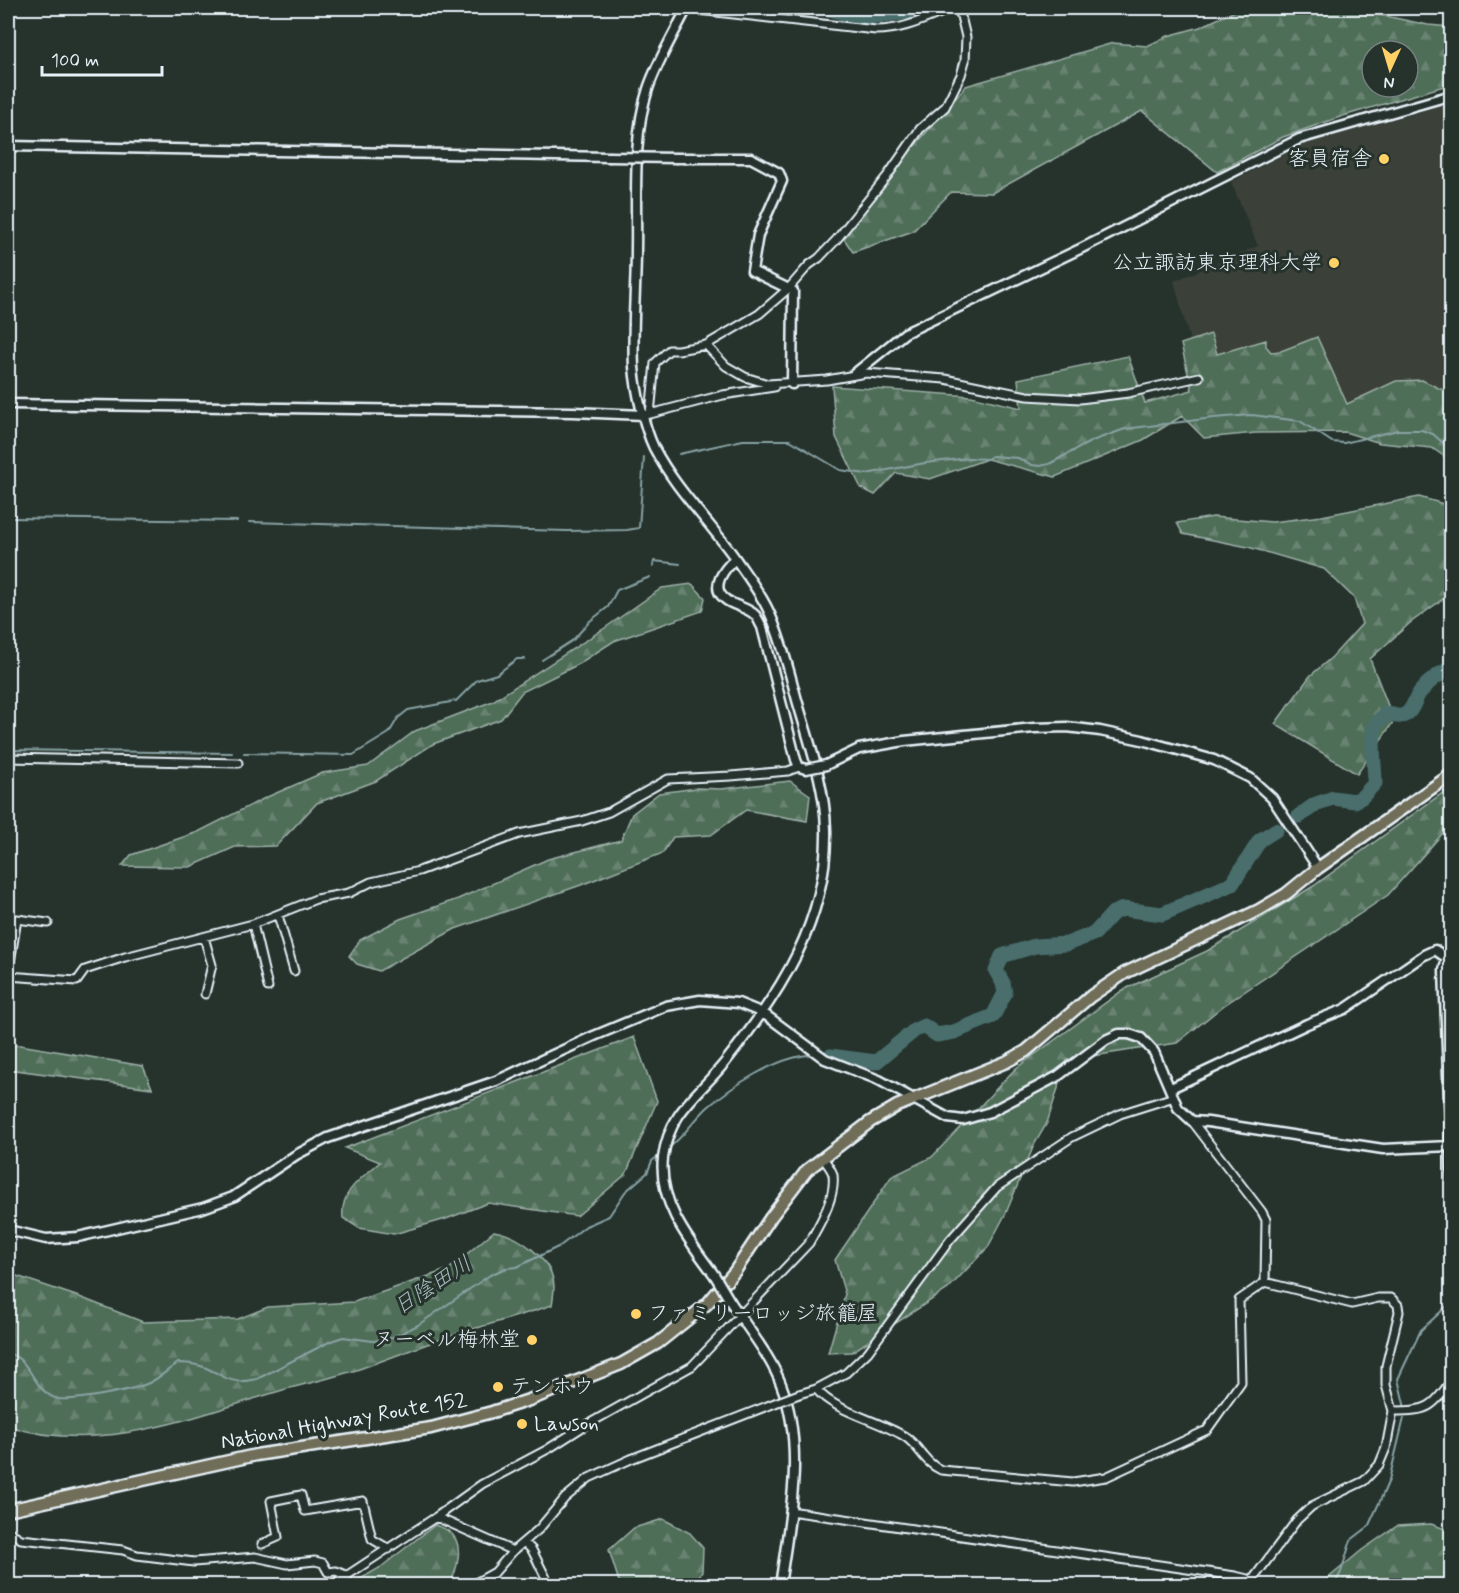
<svg xmlns="http://www.w3.org/2000/svg" width="1459" height="1593" viewBox="0 0 1459 1593" font-family="Mynerve,'Klee One',sans-serif">
  <style>
    .built { fill: #3a4038 }
    .forest { fill: url(#forest-firs); stroke: #9cb0a8; stroke-width: 1.5; fill-rule: evenodd }
    .lines { fill: none; stroke-linecap: round; stroke-linejoin: round }
    .stream { stroke: #89a2a4; stroke-width: 2 }
    .river { stroke: #496e6c; stroke-width: 15 }
    .minor-casing { stroke: #e8f1f8; stroke-width: 11 }
    .tertiary-casing { stroke: #e8f1f8; stroke-width: 13 }
    .trunk-casing { stroke: #e8f1f8; stroke-width: 15 }
    .minor { stroke: #26332d; stroke-width: 7 }
    .tertiary { stroke: #26332d; stroke-width: 8 }
    .trunk { stroke: #706e59; stroke-width: 10 }
    .minor-bridge-casing { stroke: #e8f1f8; stroke-width: 11; stroke-linecap: butt }
    .tertiary-bridge-casing { stroke: #e8f1f8; stroke-width: 13; stroke-linecap: butt }
    .minor-bridge { stroke: #26332d; stroke-width: 7 }
    .tertiary-bridge { stroke: #26332d; stroke-width: 8 }
    .poi-dot { fill: #ffd166; stroke: #26332d; stroke-width: 2 }
    .labels { text-anchor: middle; dominant-baseline: central; stroke-width: 6; stroke-linejoin: round; paint-order: stroke }
    .poi-label { font-size: 21px; fill: #e8f1f8; stroke: #26332d; text-anchor: end }
    .street-label { font-size: 21px; fill: #e8f1f8; stroke: #26332d }
    .water-label { font-size: 22px; font-style: italic; fill: #a8bdc0; stroke: #26332d }
  </style>
  <defs>
    <pattern id="forest-firs" width="22" height="20" patternUnits="userSpaceOnUse" patternTransform="scale(1.5)"><rect width="22" height="20" fill="#4f6e58"/><path d="M5 1l3.5 6h-7zM16 11l3.5 6h-7z" fill="#688371"/></pattern>
  </defs>
  <rect width="100%" height="100%" fill="#26332d"/>
  <filter id="ink" filterUnits="userSpaceOnUse"><feTurbulence type="fractalNoise" baseFrequency=".0167" numOctaves="2"/><feDisplacementMap in="SourceGraphic" scale="12" xChannelSelector="R" yChannelSelector="G"/><feConvolveMatrix kernelMatrix="1 2 1 2 8 2 1 2 1" color-interpolation-filters="sRGB"/></filter>
  <g filter="url(#ink)">
    <path class="built" d="M1451,101V394L1422,380L1397,381L1347,404L1317,337L1280,351L1271,352L1265,340L1217,354L1211,334L1190,341L1174,281L1258,246L1231,182L1306,143L1417,113Z"/>
    <path class="forest" d="M1264,8H1347L1428,25L1451,27V84L1340,117L1283,137L1217,172L1142,111L992,193L951,192L913,231L853,252L840,233L966,86L1113,43L1147,46L1168,36L1200,27L1237,10ZM1372,51H1408V87H1372Z
      M1211,334L1217,354L1266,340V346L1271,352L1281,351L1317,337L1347,404L1396,381L1422,380L1451,394V461L1432,448L1380,443L1345,432L1256,433L1204,438L1182,416L1143,440L1055,477L987,459L930,479L896,473L875,495L861,488L836,437L832,386L971,396L1021,408L1018,379L1128,356L1145,403L1192,390L1181,344Z
      M1419,497L1451,506V593L1410,623L1370,659L1394,721L1357,774L1275,724L1310,676L1332,657L1362,624L1354,598L1324,569L1248,547L1183,534L1177,523L1213,517L1272,522L1322,516Z
      M692,584L705,598L702,611L614,641L575,666L522,692L501,719L433,744L376,781L317,803L276,846L235,847L190,867L122,866L131,855L198,832L265,798L322,773L368,766L415,731L493,701L602,630L662,588Z
      M790,781L810,795L807,821L746,810L711,835L673,837L663,853L581,885L455,929L379,971L357,964L349,956L360,940L400,919L458,899L548,859L621,840L632,814L659,793L697,788L721,789Z
      M1451,787V824L1388,895L1223,1006L1177,1043L1067,1060L1047,1123L1034,1145L1006,1213L988,1247L948,1289L852,1352L828,1353L845,1294L835,1260L891,1177L932,1157L1015,1069L1123,990L1207,951L1312,887Z
      M634,1037L657,1101L626,1174L577,1216L488,1203L446,1219L394,1234L359,1228L343,1218C340,1190 362,1178 380,1162L345,1148Z
      M20,1045L143,1066L152,1088L8,1069V1046Z
      M494,1231C518,1235 553,1259 554,1286C554,1292 553,1299 552,1305C517,1317 482,1326 447,1337C418,1347 390,1358 362,1368C336,1377 309,1383 283,1390C194,1416 101,1456 8,1426V1273L82,1298L143,1322L238,1319L268,1307L354,1302L449,1269Z
      M663,1519L690,1533L703,1548L702,1572L693,1585H620L609,1550L634,1528Z
      M1431,1524L1451,1531L1450,1585H1320L1362,1550L1397,1526Z
      M435,1525C439,1527 445,1528 448,1531C466,1542 457,1571 449,1585H350L381,1567Z"/>
    <g class="lines">
      <path class="stream" d="M679,454L743,440H790L840,470L866,474L925,463L969,458L987,459L992,456L1018,458L1032,465L1040,466L1049,464L1092,441L1125,429L1213,418L1252,415L1300,421L1332,442L1344,443L1398,430H1421L1433,434L1452,451
        M8,518L237,521
        M249,522L567,531L627,530L639,528L644,457
        M653,567L654,561L680,564
        M542,660L573,640L590,621L608,607L617,590L650,577
        M8,750L232,753
        M244,753L353,755L389,733L398,718L408,710L456,701L477,680L497,674L517,659H525
        M669,1148C684,1136 694,1120 708,1107C732,1086 776,1058 808,1055
        M8,1354C25,1356 32,1379 43,1390C47,1394 53,1398 59,1399C76,1401 136,1390 151,1382C160,1377 169,1369 178,1363C186,1363 194,1364 201,1366C226,1375 227,1386 257,1379L331,1341L343,1337L373,1341L391,1338L418,1325L490,1275L506,1268L517,1267L560,1246L586,1226L609,1216L625,1192L647,1173L652,1161L662,1153
        M1405,1408L1398,1379L1421,1330L1446,1307H1452
        M1334,1586L1341,1572L1351,1540L1368,1527L1380,1501L1389,1480L1404,1418"/>
      <path class="river" d="M827,8L857,18L912,12L911,8
        M1299,816L1316,804L1333,798L1355,801L1362,797L1375,783C1375,767 1370,738 1376,724C1378,720 1383,717 1386,714C1391,714 1397,717 1401,716C1413,715 1414,698 1421,691C1429,681 1440,673 1452,668
        M830,1056L876,1062L915,1030L924,1026L937,1035L954,1032L993,1016L1005,993L1003,983L996,971L1002,956L1035,946L1067,944L1095,933L1113,913L1123,909L1162,914L1232,884L1260,840L1276,830"/>
      <g class="minor-casing">
        <path id="minor" d="M690,8L698,10L876,30C905,30 926,18 953,8
          M706,345L726,366L745,377L768,384L827,380L866,373L945,379L1027,396L1080,399L1128,393L1199,377
          M650,414L723,395L774,387
          M643,415L650,414L655,363L669,350H678L706,345L759,314L789,288L809,265L819,258L837,239L888,175L920,129L945,107L961,75L965,61L966,37L959,8
          M8,758L238,763
          M278,915L294,971
          M253,924L268,987
          M204,937L212,965L205,994
          M8,976L77,981L85,970L125,957L253,924L316,899L349,893L371,882L419,871L519,834L582,821L609,812L668,779L731,776L788,771L799,767
          M8,976L17,919L48,923
          M1192,1121L1262,1212L1266,1220L1265,1282L1352,1304L1378,1298H1391L1398,1305L1399,1312L1386,1366V1385L1393,1411L1386,1448L1379,1465L1364,1481L1312,1506L1297,1520L1248,1586
          M816,1389C835,1412 878,1420 904,1436C920,1446 923,1462 941,1470L1073,1482L1106,1477L1207,1430L1241,1382L1239,1300L1265,1282
          M799,1394L816,1389L846,1373L868,1352L950,1240L997,1187L1072,1137L1120,1114L1174,1097
          M1393,1411C1429,1411 1432,1408 1452,1379
          M790,1511L1235,1576L1252,1580
          M436,1517L513,1551
          M8,1531L21,1539L123,1550L137,1555L194,1562L255,1557L287,1564L315,1561L323,1563L328,1572L336,1571L348,1576
          M525,1543L532,1550L550,1586
          M262,1544L278,1537L271,1501L301,1495L305,1511L363,1501L372,1539L389,1549
          M331,1586L436,1517L482,1484L548,1449L581,1428L692,1366L809,1243C819,1225 836,1198 833,1175C832,1169 826,1163 823,1158
          M470,1586L495,1572L513,1551L539,1529L565,1498L589,1478L631,1459L775,1403"/>
      </g>
      <g class="tertiary-casing">
        <path id="tertiary" d="M687,8C675,32 656,64 648,89C632,138 637,198 636,249C636,288 632,328 634,367C636,391 644,427 654,448C676,490 710,522 737,561C748,577 762,595 770,614C782,641 789,671 797,700C809,742 825,786 826,829C828,920 781,992 726,1061C700,1094 669,1111 663,1158C658,1203 690,1242 715,1276
          M8,146L609,157
          M677,158H751L779,173L782,181L758,235L752,271L793,291L792,384
          M854,374L905,333L1082,248L1299,139L1452,95
          M8,404L573,412L643,415
          M735,559C725,568 709,587 725,599C733,606 747,607 755,615C758,618 760,624 762,627L796,760L799,767L806,769
          M826,765L859,749L904,741L1034,728L1067,727L1100,731L1142,740L1214,760L1250,778L1272,798L1318,868
          M1451,955L1447,958L1444,970L1452,1181
          M1171,1088L1307,1024L1345,1009L1424,955L1435,950L1447,958
          M8,1230L46,1239L78,1237L203,1208L233,1197L296,1155L328,1138L496,1081L594,1036L666,1006L700,1000L738,1003L763,1013L825,1059L879,1080L948,1118L963,1120L990,1112L1058,1076L1106,1040L1119,1034H1129L1141,1038L1154,1052L1178,1108L1192,1121L1208,1122L1383,1149L1450,1146
          M730,1301C747,1328 770,1355 781,1384C806,1448 789,1521 780,1586"/>
      </g>
      <g class="trunk-casing">
        <path id="trunk" d="M8,1510L256,1455L431,1428L492,1412L529,1400L621,1364L658,1343L707,1304L735,1271L771,1217L807,1170L870,1122L897,1106L1006,1062L1026,1051L1091,996L1125,973L1259,910L1286,894L1318,868L1452,774"/>
      </g>
      <use href="#minor" class="minor"/>
      <use href="#tertiary" class="tertiary"/>
      <use href="#trunk" class="trunk"/>
      <g class="minor-bridge-casing">
        <path id="minor-bridge" d="M775,1403L799,1394"/>
      </g>
      <g class="tertiary-bridge-casing">
        <path id="tertiary-bridge" d="M609,157L677,158
          M806,769L826,765
          M715,1276L730,1301"/>
      </g>
      <use href="#minor-bridge" class="minor-bridge"/>
      <use href="#tertiary-bridge" class="tertiary-bridge"/>
    </g>
  </g>
  <g class="poi-dot">
    <circle cx="1384" cy="159" r="6"/>
    <circle cx="1334" cy="263" r="6"/>
    <circle cx="636" cy="1314" r="6"/>
    <circle cx="532" cy="1340" r="6"/>
    <circle cx="498" cy="1387" r="6"/>
    <circle cx="522" cy="1424" r="6"/>
  </g>
  <g class="labels">
    <g class="poi-label">
      <text x="1372" y="159">客員宿舎</text>
      <text x="1322" y="263">公立諏訪東京理科大学</text>
      <text x="648" y="1314" text-anchor="start">ファミリーロッジ旅籠屋</text>
      <text x="520" y="1340">ヌーベル梅林堂</text>
      <text x="510" y="1387" text-anchor="start">テンホウ</text>
      <text x="534" y="1424" text-anchor="start">Lawson</text>
    </g>
    <g class="street-label">
      <text transform="translate(344 1421) rotate(-10)">National Highway Route 152</text>
    </g>
    <g class="water-label">
      <text transform="translate(433 1286) rotate(-33)">日陰田川</text>
    </g>
  </g>
  <rect width="1459" height="1593" fill="none" stroke="#26332d" stroke-width="30"/>
  <rect x="15" y="15" width="1429" height="1563" fill="none" stroke="#e8f1f8" stroke-width="2" filter="url(#ink)"/>
  <g transform="translate(1390 69) rotate(184)"><circle r="28" fill="#26332d" stroke="#747f7e" stroke-width="1.5"/>
  <path d="M0-4.5L10 22L0 15L-10 22Z" fill="#ffd166"/>
  <text y="-9" font-size="16" font-weight="bold" text-anchor="middle" fill="#e8f1f8">N</text>
  </g>
  <path d="M42 66v9h120v-9" fill="none" stroke="#e8f1f8" stroke-width="3"/>
  <text x="51" y="66" font-size="18" fill="#e8f1f8" stroke="#26332d" stroke-width="4.5" paint-order="stroke">100 m</text>
</svg>
